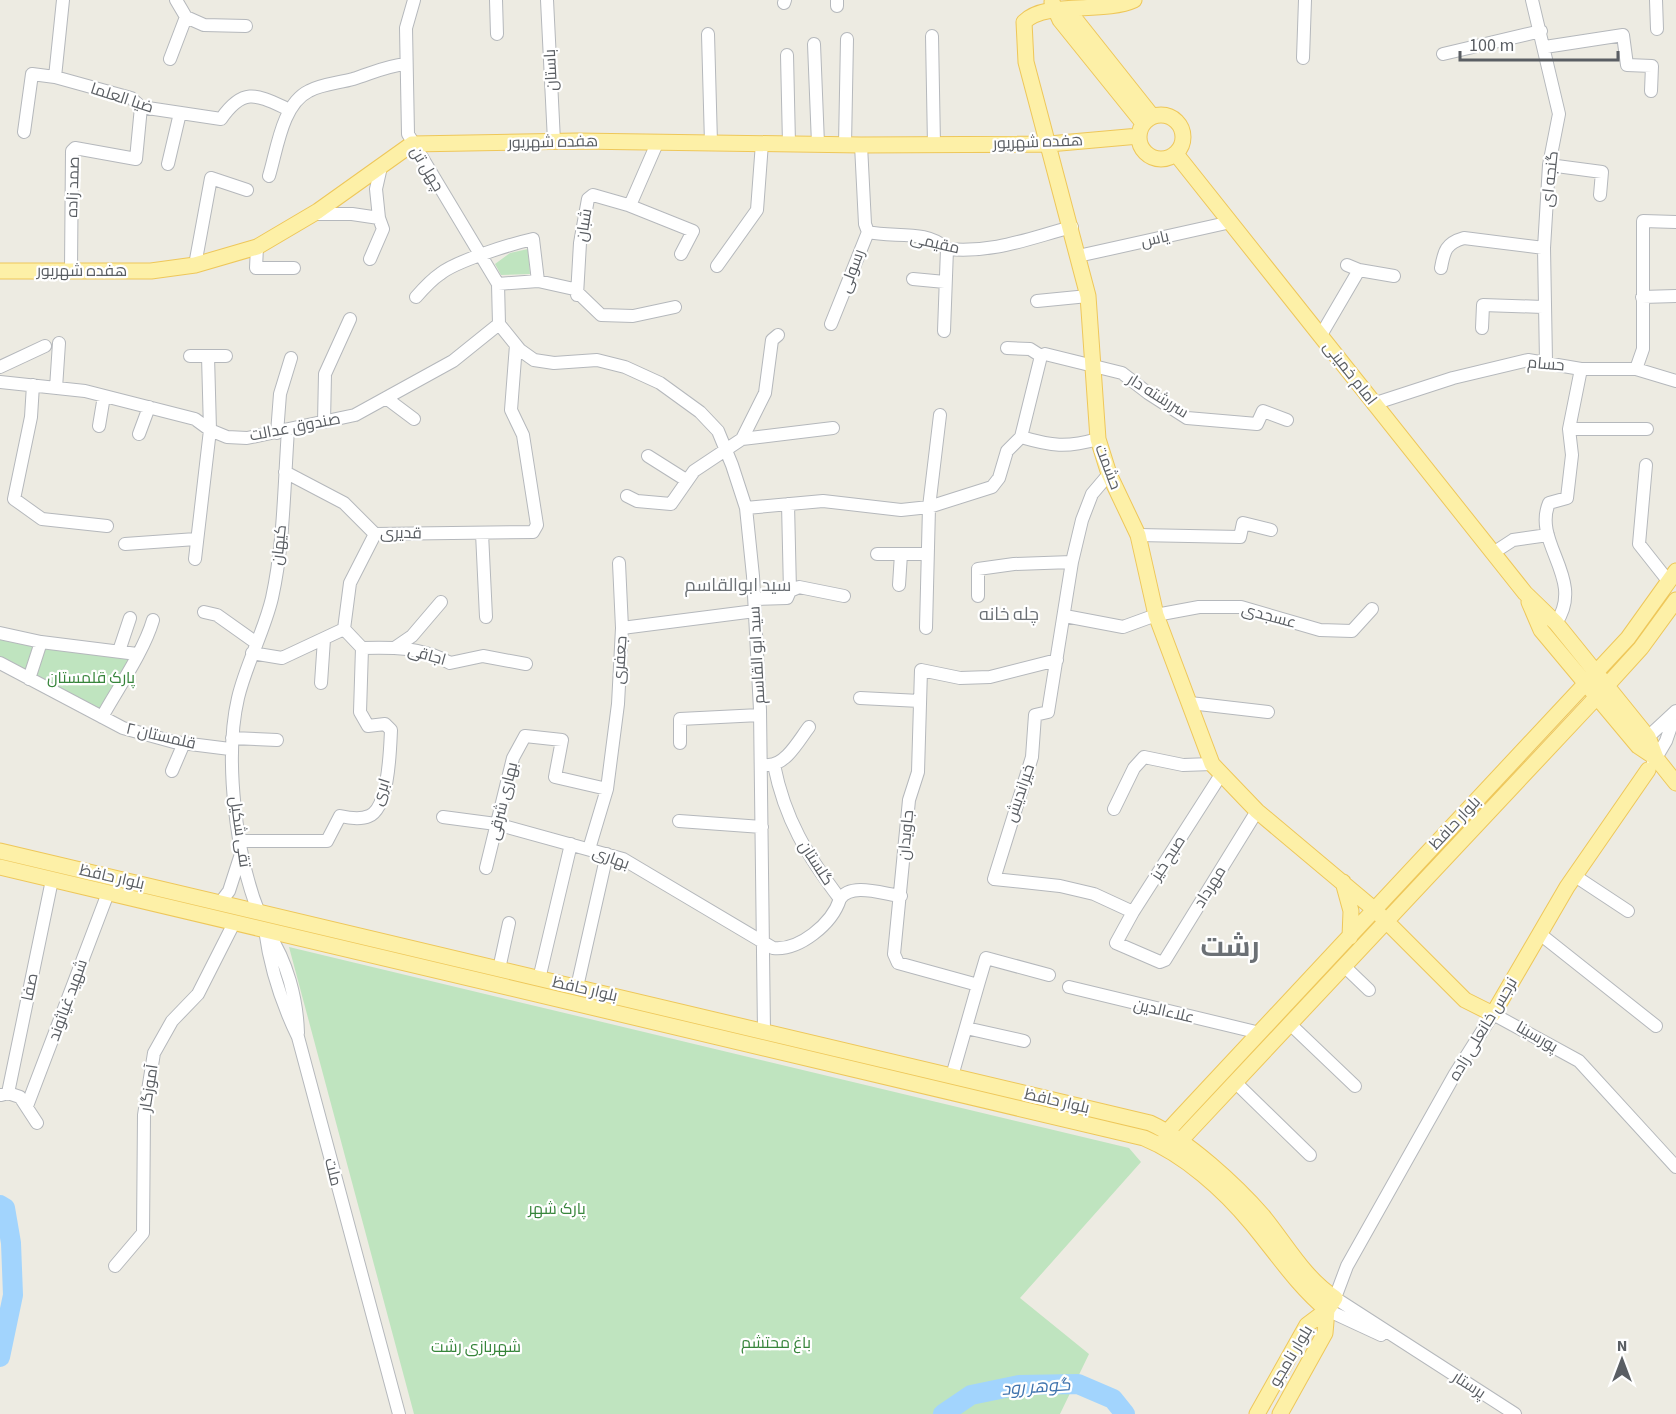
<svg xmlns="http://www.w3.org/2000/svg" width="1676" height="1414" viewBox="0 0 1676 1414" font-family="'Source Sans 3',Cairo,sans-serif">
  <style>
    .green { fill: #bfe4bf }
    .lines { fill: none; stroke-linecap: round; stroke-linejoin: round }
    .river { stroke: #a2d4fd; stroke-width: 20 }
    .minor-casing { stroke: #b5b8bc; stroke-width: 14 }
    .major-casing { stroke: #eec75a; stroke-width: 17 }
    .minor { stroke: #fff; stroke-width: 12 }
    .major { stroke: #fdf0a7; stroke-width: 15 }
    .labels { text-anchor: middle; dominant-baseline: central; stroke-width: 4.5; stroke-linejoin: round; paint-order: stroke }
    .street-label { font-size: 16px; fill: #5a5e63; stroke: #fff }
    .park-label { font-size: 16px; fill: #37853b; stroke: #fff }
    .neighbourhood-label { font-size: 18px; fill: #6b7075; stroke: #fff }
    .water-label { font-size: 18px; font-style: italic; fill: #4074ae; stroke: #fff }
    .town-label { font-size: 28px; font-weight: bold; fill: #6b7075; stroke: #fff }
  </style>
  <rect width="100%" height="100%" fill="#edebe2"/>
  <path class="green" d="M528,249L530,274L501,275L495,264L510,253Z
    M0,637L134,656L100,712L0,657Z
    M289,947L1129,1148L1141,1162L1020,1298L1089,1354L1060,1414H414Z"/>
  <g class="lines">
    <path class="river" d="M0,1205L5,1208L11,1243L13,1295L0,1357
      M943,1414L971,1395L1019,1385L1078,1384L1113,1399L1125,1414"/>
    <g class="minor-casing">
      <path id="minor" d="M63,0L55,77L131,98L141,107L221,119C244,86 257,95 290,110
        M414,0L406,28L408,134L498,284L499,324
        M496,0L497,34
        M547,0L554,141
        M1532,0L1559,114L1549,165L1544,248L1546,361
        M1656,0L1657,29
        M784,3L785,0
        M837,6V0
        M186,17L204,25L246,26
        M708,34L711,143
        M932,36L934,145
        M814,44L818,144
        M1545,47L1623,35L1627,65L1652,66L1651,91
        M1443,54L1541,31
        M787,55L789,144
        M1303,58L1305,0
        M170,59L186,17L176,0
        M24,132L32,74L55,77
        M845,145L847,39
        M168,164L180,113
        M1549,165L1602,172L1600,195
        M269,176C277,150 282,104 309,91C322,84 339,83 353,79C372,73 386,66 406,64
        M628,205L693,231L681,254
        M313,214H352L379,218L376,189L381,167
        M868,232C893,238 927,229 947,249C995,253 1026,239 1072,227
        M257,247L256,268H294
        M1078,256L1231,222
        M370,259L383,229L379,218
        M195,265L211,178L247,190
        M1347,265L1359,270L1394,276
        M717,266L757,210L762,143
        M1441,268C1444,251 1446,243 1464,238L1544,248
        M71,270L72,151L75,148L136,159L141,107
        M913,279L945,282
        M498,284L538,281L574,289L601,315L633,316L675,307
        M577,295L580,243L588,199L593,195L628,205L631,203L658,141
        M416,297C423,289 431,280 440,274C456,261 511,244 533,239L538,281
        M1642,297L1676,296
        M1037,301L1088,296
        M499,324L520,350L534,360L554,363L597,360L625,367L660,383L700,412L718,431L732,465L746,508L753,576L760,710L764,1032
        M831,324L868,232L865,224L861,145
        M1482,328L1483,305L1543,307
        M944,331L947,249
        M1321,335L1359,270
        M1007,348L1030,349L1041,356
        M190,356H226
        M1041,356L1045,354L1122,373L1148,393L1187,418L1257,424L1263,411L1287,420
        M0,367L45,346
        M1636,369L1643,349V221L1676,222
        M0,382L85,391L195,419L210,430L227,437L247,438L355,415L453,361L499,324
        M56,388L59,343
        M386,398L414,419
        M1373,404L1453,378L1528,360L1581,369H1636L1676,381
        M324,422L325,374L350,319
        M99,426L104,396
        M1569,429H1647
        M277,433L280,394L291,358
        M139,434L149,407
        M1021,437L1041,356
        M1021,437C1052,446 1066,448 1098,439
        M742,439L765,393L772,340L778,335
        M648,456L686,480
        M1646,465L1639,544L1669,582
        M285,472L344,503L375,534L533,532L537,525L523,435L511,410L516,345
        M1109,474L1092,494L1082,520L1072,562L1048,712L1035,715L1032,757L994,879L1060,886L1094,894L1133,912
        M627,496L637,501L671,504L694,471L742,439L833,428
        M14,499L31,417L33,385
        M14,499L42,519L107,526
        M788,504L790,591
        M746,508L823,501L901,510L929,507L992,487L999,478L1007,451L1021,437
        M482,533L486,617
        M1138,535L1240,537L1243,523L1271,530
        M125,544L196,539
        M1493,553L1513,540L1548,535
        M877,554H901
        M195,559L210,430L208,356
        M619,563L622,628
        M899,585L901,554H927
        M978,596V569L1014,564L1072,562
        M755,599L787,598L790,591L799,587L844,596
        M204,612L217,615L255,642
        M1065,616L1123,627L1156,615L1199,607H1241L1320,630L1352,631L1372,609
        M1556,623C1586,579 1532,543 1549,503L1567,498L1572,455L1569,429L1581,369
        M926,628L929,507L940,415
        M344,629L350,583L375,534
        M0,633L41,642L137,654
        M396,647L412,636L441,602
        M119,651L130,618
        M252,653L282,658L344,629L362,648C392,647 423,647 450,663L483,656L526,664
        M0,663L123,728L174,742L230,749
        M29,679L41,642
        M321,683L324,639
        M860,698L920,701
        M1190,703L1268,712
        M102,717C118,688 144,651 153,620
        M1648,737L1676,711
        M232,738L277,740
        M680,743V719L760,715
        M1653,763L1666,741L1676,712
        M768,765C786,765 799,740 809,727
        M774,765C785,820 807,855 840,899C851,882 883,894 901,896
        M172,771L184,743
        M1222,773L1133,912L1116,943L1160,962L1165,960L1257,811
        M1114,809L1134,768L1144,757L1183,765L1212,764
        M443,817L496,824L623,859L773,948C799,951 832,924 840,899
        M679,821L762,827
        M241,841H327L340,816C349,818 360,820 369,816C389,808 390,750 391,730L385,724L368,726L360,712L362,648
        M589,849L607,789
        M486,868L513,758L525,736L562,740L555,777L607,789L618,704L622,628L755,611
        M1575,876L1628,911
        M220,903L229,891L240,857
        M259,913C236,856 224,758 238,698C246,664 264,632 272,598C284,544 284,486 288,430
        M265,930C270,967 282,1004 298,1037L399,1414
        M268,933C287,961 297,999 298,1033
        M1540,934L1656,1026
        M1344,966L1369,990
        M499,969L509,923
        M539,979L571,844
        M978,985L986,958L1049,975
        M577,987L607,854
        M1069,987L1260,1033
        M1290,1024L1355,1086
        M966,1028L1024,1041
        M952,1076L978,985L898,963L894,954L909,800L918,772L921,670L960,678L990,677L1057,660
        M1236,1083L1310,1155
        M8,1093L52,880
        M1,1095L8,1093L20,1097L37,1123
        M27,1106L108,893
        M115,1266L143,1233L144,1115L154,1053L172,1021L198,994L234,923
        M1327,1310L1381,1335
        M1515,1414L1335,1298L1347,1266L1455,1074L1493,1014L1579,1061L1676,1167"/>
    </g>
    <g class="major-casing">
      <path id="major" d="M1134,0C1104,14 1045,0 1024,22L1026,62L1088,296L1098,439L1109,474L1138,535L1156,615L1212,764L1257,811L1375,910L1465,1000L1493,1014L1567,887L1648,770
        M1052,2L1060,20L1143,123
        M1058,9L1071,14L1152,116
        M1139 137a22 22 0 1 1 44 0a22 22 0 1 1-44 0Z
        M1176,154L1525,593L1556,623L1648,737L1656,758L1676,783
        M0,271H151L195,265L257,247L318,211L412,144L577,141L861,145L1049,144L1139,136
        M1529,602L1541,630L1638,746L1656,758
        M0,851L1150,1123C1187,1140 1236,1185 1263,1216C1286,1244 1304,1278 1335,1298L1327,1310L1307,1325L1257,1414
        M0,867L1144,1138C1185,1155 1224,1190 1252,1224C1277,1254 1297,1285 1327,1310
        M1343,882L1351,911L1350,937
        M1165,1140L1168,1131L1177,1121L1628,638L1676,571
        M1174,1143L1181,1140L1591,703L1641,648L1676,600
        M1280,1414L1325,1333L1327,1310"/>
    </g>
    <use href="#minor" class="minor"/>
    <use href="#major" class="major"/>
  </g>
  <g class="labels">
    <g class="street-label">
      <text transform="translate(551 70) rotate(-93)">باستان</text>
      <text transform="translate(122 98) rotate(18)">ضیا العلما</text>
      <text transform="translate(553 142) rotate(-1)">هفده شهریور</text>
      <text transform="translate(1038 142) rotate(-2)">هفده شهریور</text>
      <text transform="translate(427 169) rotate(59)">چهل تن</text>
      <text transform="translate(1550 179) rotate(-84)">گنجه ای</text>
      <text transform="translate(73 187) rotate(-88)">صمد زاده</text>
      <text transform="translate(584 225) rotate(-81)">شبان</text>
      <text transform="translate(1155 239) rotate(-13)">یاس</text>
      <text transform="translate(935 243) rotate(13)">مقیمی</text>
      <text x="82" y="271">هفده شهریور</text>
      <text transform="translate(852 271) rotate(-70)">رسولی</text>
      <text transform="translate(1546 364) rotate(5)">حسام</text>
      <text transform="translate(1350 373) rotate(52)">امام خمینی</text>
      <text transform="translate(1158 396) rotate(32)">سررشته دار</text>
      <text transform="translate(295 427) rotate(-11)">صندوق عدالت</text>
      <text transform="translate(1108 467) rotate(69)">حشمت</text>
      <text transform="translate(401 533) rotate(1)">قدیری</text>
      <text transform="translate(279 545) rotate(-84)">کیهان</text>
      <text transform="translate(1269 616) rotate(15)">عسجدی</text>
      <text transform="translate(427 655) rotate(16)">اجاقی</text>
      <text transform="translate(757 655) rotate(-93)">سید ابو القاسم</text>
      <text transform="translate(620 660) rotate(-86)">جعفری</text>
      <text transform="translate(161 736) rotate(13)">قلمستان ۲</text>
      <text transform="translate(381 792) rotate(-72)">ابری</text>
      <text transform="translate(1020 793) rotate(-71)">خیراندیش</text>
      <text transform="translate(503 801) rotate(-76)">بهاری شرقی</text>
      <text transform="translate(1455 823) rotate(-47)">بلوار حافظ</text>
      <text transform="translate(240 832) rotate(82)">تقی شکیل</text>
      <text transform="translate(906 835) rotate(-85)">جاویدان</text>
      <text transform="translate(611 858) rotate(20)">بهاری</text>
      <text transform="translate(1168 858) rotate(-57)">صبح خیز</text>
      <text transform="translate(816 863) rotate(57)">گلستان</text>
      <text transform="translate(112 877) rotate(13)">بلوار حافظ</text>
      <text transform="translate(1210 887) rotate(-58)">مهرداد</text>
      <text transform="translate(30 987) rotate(-78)">صفا</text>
      <text transform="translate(585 989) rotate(13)">بلوار حافظ</text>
      <text transform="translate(68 1000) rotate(-70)">شهید غیاثوند</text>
      <text transform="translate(1164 1011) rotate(13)">علاءالدین</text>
      <text transform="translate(1483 1029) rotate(-59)">نرجس خانعلی زاده</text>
      <text transform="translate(1537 1037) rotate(30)">پورسینا</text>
      <text transform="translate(149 1088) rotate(-81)">آموزگار</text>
      <text transform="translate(1057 1101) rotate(13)">بلوار حافظ</text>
      <text transform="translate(333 1172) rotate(76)">ملت</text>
      <text transform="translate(1291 1356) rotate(-59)">بلوار نامجو</text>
      <text transform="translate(1469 1385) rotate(33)">پرستار</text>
    </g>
    <g class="park-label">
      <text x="91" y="678">پارک قلمستان</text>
      <text x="557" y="1209">پارک شهر</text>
      <text x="776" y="1343">باغ محتشم</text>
      <text x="476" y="1347">شهربازی رشت</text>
    </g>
    <g class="neighbourhood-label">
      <text x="738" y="585">سید ابوالقاسم</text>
      <text x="1009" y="614">چله خانه</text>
    </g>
    <g class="water-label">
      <text transform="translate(1036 1387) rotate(-4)">گوهر رود</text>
    </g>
    <g class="town-label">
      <text x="1230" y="947">رشت</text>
    </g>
  </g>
  <g transform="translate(1622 1360)" stroke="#ffffff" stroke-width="4.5" paint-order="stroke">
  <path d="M0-4.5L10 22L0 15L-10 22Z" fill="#5a5e63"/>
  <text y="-9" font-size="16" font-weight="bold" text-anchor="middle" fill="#5a5e63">N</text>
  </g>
  <path d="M1460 51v9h158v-9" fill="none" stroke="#5a5e63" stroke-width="3"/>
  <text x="1469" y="51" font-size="18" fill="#5a5e63" stroke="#ffffff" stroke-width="4.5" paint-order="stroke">100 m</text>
</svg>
